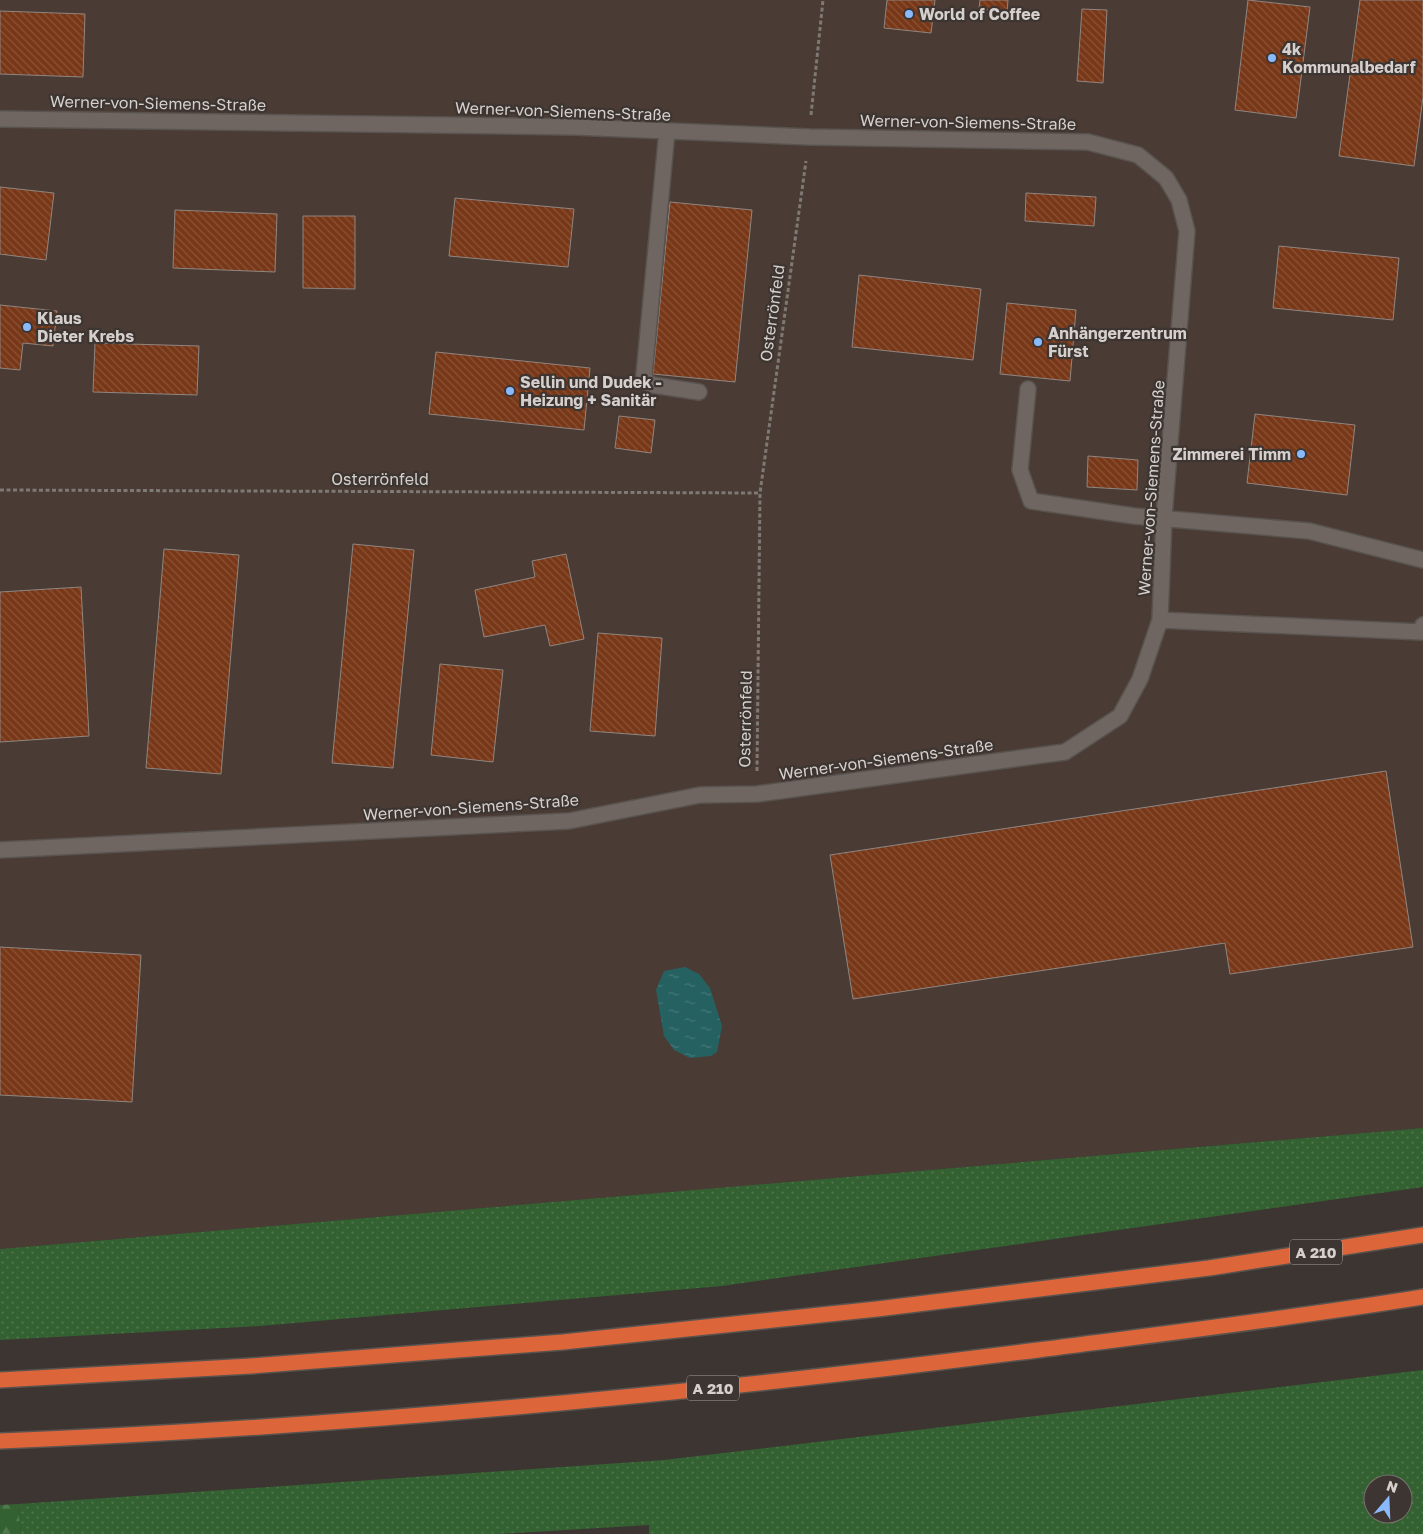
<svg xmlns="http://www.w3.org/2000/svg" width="1423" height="1534" viewBox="0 0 1423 1534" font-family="'Golos Text',sans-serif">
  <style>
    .built { fill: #4a3b34 }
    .grass { fill: url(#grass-dots); fill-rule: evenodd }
    .forest { fill: url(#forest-firs) }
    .water { fill: url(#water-ripples) }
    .building { fill: url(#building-back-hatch); stroke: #8f8682 }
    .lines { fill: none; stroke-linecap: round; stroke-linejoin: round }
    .minor-casing { stroke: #59534f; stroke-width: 18 }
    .highway-casing { stroke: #59534f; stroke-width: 18 }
    .path { stroke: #7f7975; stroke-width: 3; stroke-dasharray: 4 2.5; stroke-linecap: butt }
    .minor { stroke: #6f6662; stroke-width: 15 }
    .highway { stroke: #dc6539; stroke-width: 15 }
    .poi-dot { fill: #8bbafc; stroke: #3d3531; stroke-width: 2 }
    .labels { text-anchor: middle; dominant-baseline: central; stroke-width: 4.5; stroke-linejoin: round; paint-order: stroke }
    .shield { fill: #3d3531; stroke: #a7a29e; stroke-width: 1 }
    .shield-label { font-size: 15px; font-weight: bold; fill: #d5d0cd }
    .poi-label { font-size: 16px; font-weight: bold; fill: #d5d0cd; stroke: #3d3531; text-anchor: start }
    .street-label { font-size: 16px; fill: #d5d0cd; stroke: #3d3531 }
  </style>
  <defs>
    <pattern id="grass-dots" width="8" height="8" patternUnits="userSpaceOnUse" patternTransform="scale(1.25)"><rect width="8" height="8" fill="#336131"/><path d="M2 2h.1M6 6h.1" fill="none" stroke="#50774e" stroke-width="1.8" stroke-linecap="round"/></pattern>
    <pattern id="forest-firs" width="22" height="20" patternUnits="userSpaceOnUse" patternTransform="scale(1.25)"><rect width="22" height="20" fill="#336131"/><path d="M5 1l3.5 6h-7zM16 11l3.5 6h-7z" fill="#50774e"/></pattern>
    <pattern id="water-ripples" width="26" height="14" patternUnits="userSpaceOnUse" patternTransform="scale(1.25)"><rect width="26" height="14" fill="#266162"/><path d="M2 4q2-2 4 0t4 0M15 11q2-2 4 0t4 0" fill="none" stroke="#457777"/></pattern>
    <pattern id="building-back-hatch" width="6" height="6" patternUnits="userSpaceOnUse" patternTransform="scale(1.25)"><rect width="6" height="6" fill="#783717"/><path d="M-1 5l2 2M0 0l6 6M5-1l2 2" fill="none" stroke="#8a5338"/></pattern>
  </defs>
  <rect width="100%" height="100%" fill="#3d3531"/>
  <path class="built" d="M0,0H1423V1128L0,1249Z"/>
  <path class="grass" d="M1423,1128V1187L722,1286L260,1326L0,1340V1249Z
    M1423,1370V1534H649V1525L499,1534H21L18,1504L664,1460ZM1373,1484H1403V1514H1373Z"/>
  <path class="forest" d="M18,1504L21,1534H0V1505Z"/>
  <path class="water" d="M685,967L699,974L710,988L722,1026L717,1052L711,1056L690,1058L674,1050L664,1036L656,990L664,971Z"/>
  <path class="building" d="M887,0H935L931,33L884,28Z
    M980,0H1008L1007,12L979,9Z
    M1248,0L1310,7L1296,118L1235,110Z
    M1360,0H1423V97L1414,166L1339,156Z
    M1082,9L1107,10L1103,83L1077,81Z
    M0,11L85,14L83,77L0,74Z
    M0,187L54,193L46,260L0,254Z
    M1026,193L1096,197L1094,226L1025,221Z
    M455,198L574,209L568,267L449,256Z
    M670,202L752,210L735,382L653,374Z
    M175,210L277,214L275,272L173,268Z
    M303,216H355V289L303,288Z
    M1279,246L1399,258L1393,320L1273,308Z
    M859,275L981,289L973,360L852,347Z
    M1007,303L1076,310L1070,381L1000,374Z
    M0,305L57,311L53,346L23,343L20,370L0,368Z
    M95,343L199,346L197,395L93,392Z
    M436,352L590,368L584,430L429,414Z
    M1255,414L1355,425L1347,495L1247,483Z
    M619,416L655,420L651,453L615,448Z
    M1088,456L1138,460L1137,490L1087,487Z
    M353,544L414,550L393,768L332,763Z
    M164,549L239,555L221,774L146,768Z
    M566,554L584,639L550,646L545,625L484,637L475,590L535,577L532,561Z
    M81,587L89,736L0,742V592Z
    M598,633L662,638L655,736L590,731Z
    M440,664L503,670L493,762L431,755Z
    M1386,771L1413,947L1230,974L1225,943L853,999L830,855Z
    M0,947L141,955L132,1102L0,1095Z"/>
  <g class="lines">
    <g class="minor-casing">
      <path id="minor" d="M0,119L574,127L809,137L1088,142L1138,155L1166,178L1179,200L1187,231L1164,517L1160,620L1140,679L1120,716L1065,752L757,794L700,795L569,821L0,850
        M667,131L644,375L647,382L653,385L699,392
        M1028,389L1020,470L1031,501L1134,516L1309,531L1423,560
        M1160,620L1421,632L1423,625"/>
    </g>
    <g class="highway-casing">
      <path id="highway" d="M0,1380L251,1366L563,1342L877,1309L1209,1268L1423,1235
        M0,1441C347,1427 694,1394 1038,1350C1167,1333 1295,1318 1423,1297"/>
    </g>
    <path class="path" d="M811,115L823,0
      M0,490L760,493
      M757,771L760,493L806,161"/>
    <use href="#minor" class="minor"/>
    <use href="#highway" class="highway"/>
  </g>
  <g class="poi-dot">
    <circle cx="909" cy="14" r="5"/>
    <circle cx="1272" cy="58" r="5"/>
    <circle cx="27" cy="327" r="5"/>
    <circle cx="1038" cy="342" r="5"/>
    <circle cx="510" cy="391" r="5"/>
    <circle cx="1301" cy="454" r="5"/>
  </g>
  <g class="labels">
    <g class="shield">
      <rect x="1290" y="1239.5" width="52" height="25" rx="4"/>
      <rect x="687" y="1375.5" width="52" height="25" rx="4"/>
    </g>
    <g class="shield-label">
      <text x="1316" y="1252">A 210</text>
      <text x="713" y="1388">A 210</text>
    </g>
    <g class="poi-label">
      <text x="919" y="14">World of Coffee</text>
      <text x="1282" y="49">4k<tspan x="1282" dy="18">Kommunalbedarf</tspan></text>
      <text x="37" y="318">Klaus<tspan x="37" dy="18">Dieter Krebs</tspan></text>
      <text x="1048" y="333">Anhängerzentrum<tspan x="1048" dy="18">Fürst</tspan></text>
      <text x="520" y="382">Sellin und Dudek -<tspan x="520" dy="18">Heizung + Sanitär</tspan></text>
      <text x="1291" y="454" text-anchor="end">Zimmerei Timm</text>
    </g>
    <g class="street-label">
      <text transform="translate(158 103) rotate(1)">Werner-von-Siemens-Straße</text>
      <text transform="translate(563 111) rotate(2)">Werner-von-Siemens-Straße</text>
      <text transform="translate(968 122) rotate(1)">Werner-von-Siemens-Straße</text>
      <text transform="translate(772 313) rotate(-82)">Osterrönfeld</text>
      <text x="380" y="479">Osterrönfeld</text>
      <text transform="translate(1151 488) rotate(-86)">Werner-von-Siemens-Straße</text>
      <text transform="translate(745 719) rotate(-89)">Osterrönfeld</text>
      <text transform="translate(886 759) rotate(-8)">Werner-von-Siemens-Straße</text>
      <text transform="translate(471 807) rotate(-4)">Werner-von-Siemens-Straße</text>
    </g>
  </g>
  <g transform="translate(1388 1499) rotate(19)"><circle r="24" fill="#3d3531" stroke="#7a736f"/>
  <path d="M0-4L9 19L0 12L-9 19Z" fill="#8bbafc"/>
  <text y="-8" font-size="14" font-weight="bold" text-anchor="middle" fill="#d5d0cd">N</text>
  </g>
</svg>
